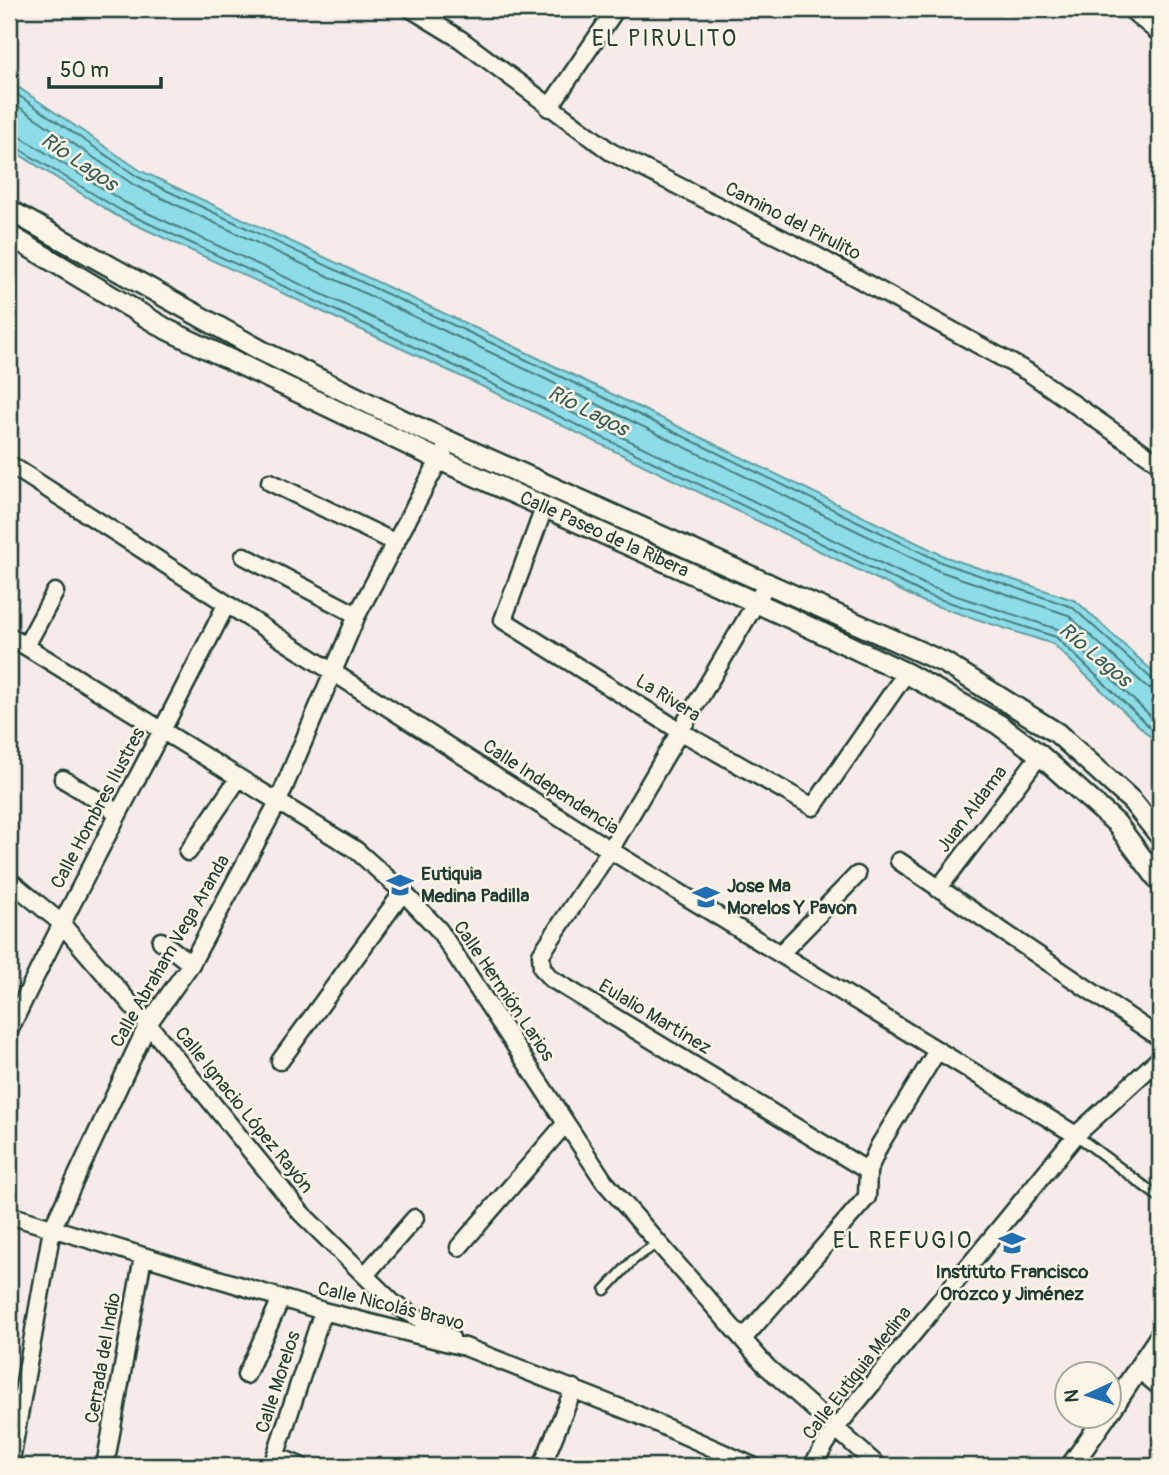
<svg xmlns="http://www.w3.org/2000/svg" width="1169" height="1475" viewBox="0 0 1169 1475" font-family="Pangolin,sans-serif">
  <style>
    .water { fill: #8ddde9; stroke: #619da1; stroke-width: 2 }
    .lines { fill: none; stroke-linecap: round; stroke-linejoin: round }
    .shore { stroke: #4b7d7c; stroke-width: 2 }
    .service-casing { stroke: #1f3d34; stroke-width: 13 }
    .minor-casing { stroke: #1f3d34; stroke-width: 21 }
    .tertiary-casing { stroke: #1f3d34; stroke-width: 24 }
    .service { stroke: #fcf5e5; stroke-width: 8 }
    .minor { stroke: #fcf5e5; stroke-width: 16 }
    .tertiary { stroke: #fcf5e5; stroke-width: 19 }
    .labels { text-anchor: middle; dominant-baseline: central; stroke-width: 5; stroke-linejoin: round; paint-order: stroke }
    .street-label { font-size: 19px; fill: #1f3d34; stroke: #fcf5e5 }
    .poi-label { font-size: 19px; font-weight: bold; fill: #1f3d34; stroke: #fcf5e5; text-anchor: start }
    .water-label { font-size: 21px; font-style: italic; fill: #355d58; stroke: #fcf5e5 }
    .quarter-label { font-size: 23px; letter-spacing: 2px; fill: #1f3d34; stroke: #fcf5e5 }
  </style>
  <rect width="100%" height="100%" fill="#f6ebe8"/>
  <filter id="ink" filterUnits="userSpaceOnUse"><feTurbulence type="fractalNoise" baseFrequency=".0143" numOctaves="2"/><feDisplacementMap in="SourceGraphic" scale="14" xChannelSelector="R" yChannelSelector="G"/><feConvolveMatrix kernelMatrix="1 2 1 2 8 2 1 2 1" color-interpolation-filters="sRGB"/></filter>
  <g filter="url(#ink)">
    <path class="water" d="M9,81L141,171L505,342L946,557L1076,601L1160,678V746L1053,644L924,602L469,380L117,216L9,148Z"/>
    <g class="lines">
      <path class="shore" d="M9,89L138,177L502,348L943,563L1072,607L1153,680L1160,682
        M9,100L134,185L498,356L939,571L1068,615L1147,687L1160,691
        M9,134L19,136L124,202L476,366L930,587L1060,630L1160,725
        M9,143L120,210L472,374L927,595L1056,637L1160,737"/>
      <g class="service-casing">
        <path id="service" d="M1076,1135L1160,1198
          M605,1290L633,1260L659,1242"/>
      </g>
      <g class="minor-casing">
        <path id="minor" d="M411,9L460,39L611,152L813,254L1028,372L1160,464
          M1130,9L1160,34
          M549,108L616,9
          M9,464L610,850L1076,1135
          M270,482L396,543
          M544,508L503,620L680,731L813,807L906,673
          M244,556L357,615
          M768,582L610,850L541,954L542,968L550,978L868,1171
          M9,636L356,850L403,892L439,930L604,1181L767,1367L878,1466
          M26,646L55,592
          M63,779L117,812
          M188,852L238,779
          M899,861L1160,1038
          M9,880L60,922L148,1024L301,1213L393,1303L451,1338
          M938,889L1040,755
          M161,941L191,964
          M781,953L857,875
          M9,1031C77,887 155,748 226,605
          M280,1061L403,892
          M9,1215L323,1311L465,1347L636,1414L753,1466
          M459,1247L566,1123
          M365,1275L415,1218
          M743,1339L867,1197L868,1171L879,1146L937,1051
          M1139,1370L1160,1387
          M246,1375L281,1299
          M276,1456L300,1466
          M10,1466L52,1229L148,1024L191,964L277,804L357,615L444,451
          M105,1466L143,1257
          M272,1466L323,1311
          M542,1466L574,1388
          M812,1466L835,1429L1076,1135L1160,1058"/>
      </g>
      <g class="tertiary-casing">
        <g id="tertiary">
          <path d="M9,210L262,351L415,426L945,663L1057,733L1132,801L1160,836"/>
          <path id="s1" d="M9,235L168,330L440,460L790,618L906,673L998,724L1040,755L1116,823L1160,882"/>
          <path d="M1110,1411L1160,1336"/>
          <path d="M1071,1466L1106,1416"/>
        </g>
      </g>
      <use href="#service" class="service"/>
      <use href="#minor" class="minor"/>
      <use href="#tertiary" class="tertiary"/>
    </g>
  </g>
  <defs>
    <g id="school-bare" transform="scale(2.1)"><path d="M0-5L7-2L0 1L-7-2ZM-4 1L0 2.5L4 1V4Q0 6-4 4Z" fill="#1f6fb2" stroke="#fcf5e5" stroke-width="2.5" paint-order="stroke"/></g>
    <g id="university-bare" transform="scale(2.1)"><path d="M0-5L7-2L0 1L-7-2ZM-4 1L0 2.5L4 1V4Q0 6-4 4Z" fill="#1f6fb2" stroke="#fcf5e5" stroke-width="2.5" paint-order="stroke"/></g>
  </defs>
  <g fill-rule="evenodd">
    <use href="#school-bare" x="400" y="885"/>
    <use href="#school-bare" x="706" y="897"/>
    <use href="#university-bare" x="1012" y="1243"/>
  </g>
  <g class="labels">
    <g class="street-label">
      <text transform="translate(793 221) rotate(27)">Camino del Pirulito</text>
      <text stroke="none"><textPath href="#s1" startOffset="667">Calle Paseo de la Ribera</textPath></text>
      <text transform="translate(668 698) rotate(32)">La Rivera</text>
      <text transform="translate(551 787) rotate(33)">Calle Independencia</text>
      <text transform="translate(98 808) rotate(-62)">Calle Hombres Ilustres</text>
      <text transform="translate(972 809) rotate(-53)">Juan Aldama</text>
      <text transform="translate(170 951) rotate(-60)">Calle Abraham Vega Aranda</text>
      <text transform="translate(504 991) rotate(56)">Calle Hermión Larios</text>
      <text transform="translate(655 1017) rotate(31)">Eulalio Martínez</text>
      <text transform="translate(244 1110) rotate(51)">Calle Ignacio López Rayón</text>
      <text transform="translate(391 1306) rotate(14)">Calle Nicolás Bravo</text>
      <text transform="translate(103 1358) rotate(-80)">Cerrada del Indio</text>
      <text transform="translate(857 1373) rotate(-52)">Calle Eutiquia Medina</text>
      <text transform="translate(278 1382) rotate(-72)">Calle Morelos</text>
    </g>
    <g class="poi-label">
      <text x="421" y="874">Eutiquia<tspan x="421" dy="22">Medina Padilla</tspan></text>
      <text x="727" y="886">Jose Ma<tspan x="727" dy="22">Morelos Y Pavon</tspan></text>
      <text x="1012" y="1272" text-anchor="middle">Instituto Francisco<tspan x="1012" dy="22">Orozco y Jiménez</tspan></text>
    </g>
    <g class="water-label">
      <text transform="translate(79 162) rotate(34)">Río Lagos</text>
      <text transform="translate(588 411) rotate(27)">Río Lagos</text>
      <text transform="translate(1095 655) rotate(40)">Río Lagos</text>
    </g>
    <g class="quarter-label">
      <text x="665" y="38">EL PIRULITO</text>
      <text x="903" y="1240">EL REFUGIO</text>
    </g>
  </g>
  <rect width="1169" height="1475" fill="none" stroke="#fcf5e5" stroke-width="35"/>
  <rect x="18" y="18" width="1134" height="1440" fill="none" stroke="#1f3d34" stroke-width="2.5" filter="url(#ink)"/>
  <g transform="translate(1088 1395) rotate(266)"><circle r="33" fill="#fcf5e5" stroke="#a4ab9e" stroke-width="2"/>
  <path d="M0-5L12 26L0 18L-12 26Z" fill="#1f6fb2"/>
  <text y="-10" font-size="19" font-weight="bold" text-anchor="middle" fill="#1f3d34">N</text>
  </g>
  <path d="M49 77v10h112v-10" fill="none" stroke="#1f3d34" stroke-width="3.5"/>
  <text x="60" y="77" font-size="21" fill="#1f3d34" stroke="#fcf5e5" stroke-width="5" paint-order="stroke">50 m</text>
</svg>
